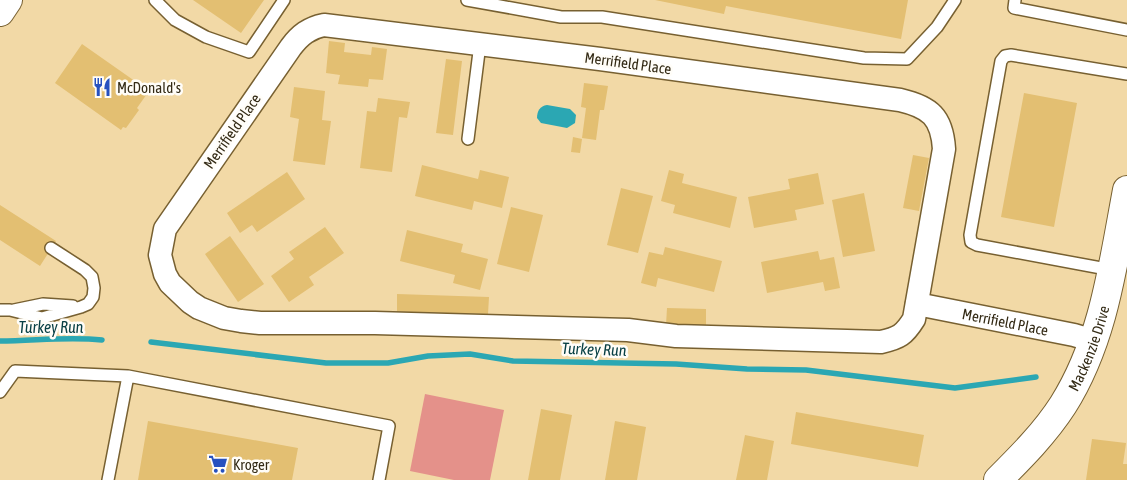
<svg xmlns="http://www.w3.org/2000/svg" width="1127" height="480" viewBox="0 0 1127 480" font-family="'Asap Condensed',sans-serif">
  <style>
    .green { fill: #e4918a }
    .water { fill: #2ba7b3 }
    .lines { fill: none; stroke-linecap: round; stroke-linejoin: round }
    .stream { stroke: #2ba7b3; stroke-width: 5.5 }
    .building { fill: #e3bf72 }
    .service-casing { stroke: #776031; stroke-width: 14 }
    .minor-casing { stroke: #776031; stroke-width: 25 }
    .tertiary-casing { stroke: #776031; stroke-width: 30 }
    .secondary-casing { stroke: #776031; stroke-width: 30 }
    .service { stroke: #fff; stroke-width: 11 }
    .minor { stroke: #fff; stroke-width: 22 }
    .tertiary { stroke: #fff; stroke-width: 28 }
    .secondary { stroke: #fff; stroke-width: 28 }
    .labels { text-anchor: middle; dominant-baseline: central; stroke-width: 5; stroke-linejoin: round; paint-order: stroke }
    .street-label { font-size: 15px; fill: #332a15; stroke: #fffdf8 }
    .poi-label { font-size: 15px; fill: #332a15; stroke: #fffdf8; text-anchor: start }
    .water-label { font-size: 16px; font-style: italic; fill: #094045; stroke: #fffdf8 }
  </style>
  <rect width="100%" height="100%" fill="#f2d9a6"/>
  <path class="green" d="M425,394L504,410L490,480H454L410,471Z"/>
  <path class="water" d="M547,105L570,109L576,115L575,123L567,128L541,123L537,118C537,111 540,106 547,105Z"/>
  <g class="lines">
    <path class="stream" d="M0,341C34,341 68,336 102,340
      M151,342L326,363H388L428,356L470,354L513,361L676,364L747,369L806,370L955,388L1036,377"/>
  </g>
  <path class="building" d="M193,0H264L241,33Z
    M655,0H908L901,39L726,6L724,14Z
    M329,41L345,43L344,52L371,55L372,47L387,49L383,80L369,79L368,87L338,84L340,75L326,73Z
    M82,44L149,91L137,108L139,110L126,128L123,127L121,130L55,83Z
    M446,59L462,61L453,135L436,133Z
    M584,83L608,86L604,110H600L596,140L582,138L586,108L581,107Z
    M294,87L325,91L322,120L331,121L325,165L293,161L299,119L290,117Z
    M1024,93L1077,103L1054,227L1001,217Z
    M378,98L410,102L407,118L399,117L392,172L360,168L367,111L376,112Z
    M573,137L582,139L580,153L571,152Z
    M913,155L929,158L919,211L903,208Z
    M422,165L478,179L480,170L509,177L502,208L474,201L472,210L415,196Z
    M669,170L684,174L682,183L737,197L730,228L673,213L675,205L661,201Z
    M287,172L305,199L257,232L252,225L240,233L227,213Z
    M818,173L824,204L795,210L797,220L754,228L748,197L790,189L788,179Z
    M621,188L653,196L638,253L607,245Z
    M864,193L875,251L843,257L832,200Z
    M0,205L56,241L40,266L0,240Z
    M511,207L543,215L529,272L497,264Z
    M325,227L344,253L309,277L314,285L289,302L271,276L294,259L289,252Z
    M407,230L463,244L461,252L488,259L480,290L453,283L455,275L400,261Z
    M230,236L264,284L238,302L205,254Z
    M665,247L722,261L714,292L658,278L656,287L641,283L649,252L663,255Z
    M818,251L820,260L834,257L840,288L825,291L823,282L767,293L761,262Z
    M397,294L489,297L488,314L397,312Z
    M667,308L706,309V326L666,325Z
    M541,409L572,415L560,480H528Z
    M796,412L924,435L918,467L791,444Z
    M148,421L298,448L292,480H138Z
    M615,421L646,427L637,480H605Z
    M745,435L774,441L767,480H736Z
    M1092,439L1126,443L1123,464H1127V480H1086Z"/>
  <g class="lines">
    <g class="service-casing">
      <path id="service" d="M155,0L175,20L206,37L249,52L284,0
        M467,0L561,17H602L864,58L907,59L937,27L955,0
        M1015,0L1014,8L1127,30
        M468,139L480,44
        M1112,270L977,245L971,242L970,235L1001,61L1005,56L1011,55L1127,74
        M0,310H10L42,318L81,307L88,304L93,297L94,288L92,277L85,270L51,248
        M14,310L43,304L73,306
        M128,376L389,426L379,480
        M0,392L15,371L128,376L108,480"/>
    </g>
    <g class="minor-casing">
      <g id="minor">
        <path d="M324,25L600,59L900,100C930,107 942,117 944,149L914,319C904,335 899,338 881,342L676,336L628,330L375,323H260L241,321L224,318L199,308L190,302L170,283L165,274L160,255L165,229L291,47C300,35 309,28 324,25Z"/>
        <path id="s1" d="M917,304L1074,335L1094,341"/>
      </g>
    </g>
    <g class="tertiary-casing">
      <g id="tertiary">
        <path id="s2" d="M998,480C1021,457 1045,433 1063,405C1104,340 1113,264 1127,190"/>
      </g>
    </g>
    <g class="secondary-casing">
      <path id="secondary" d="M0,12L8,0"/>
    </g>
    <use href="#service" class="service"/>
    <use href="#minor" class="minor"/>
    <use href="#tertiary" class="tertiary"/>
    <use href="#secondary" class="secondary"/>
  </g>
  <defs>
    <g id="restaurant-bare" transform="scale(1.5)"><path d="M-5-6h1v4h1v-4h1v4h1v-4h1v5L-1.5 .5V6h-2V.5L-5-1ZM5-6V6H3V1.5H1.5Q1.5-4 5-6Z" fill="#2751bf" stroke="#fffdf8" stroke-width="2.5" paint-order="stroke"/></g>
    <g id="supermarket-bare" transform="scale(1.5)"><path d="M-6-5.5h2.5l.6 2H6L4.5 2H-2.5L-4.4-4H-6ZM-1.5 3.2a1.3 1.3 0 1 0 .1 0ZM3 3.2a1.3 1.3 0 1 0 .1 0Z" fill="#2751bf" stroke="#fffdf8" stroke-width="2.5" paint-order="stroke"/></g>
  </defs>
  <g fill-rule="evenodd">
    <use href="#restaurant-bare" x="102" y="87"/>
    <use href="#supermarket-bare" x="218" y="464"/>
  </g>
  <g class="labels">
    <g class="street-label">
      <text transform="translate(628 63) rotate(8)">Merrifield Place</text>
      <text transform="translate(232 131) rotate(-55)">Merrifield Place</text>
      <text stroke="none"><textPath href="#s1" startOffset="90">Merrifield Place</textPath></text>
      <text stroke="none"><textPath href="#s2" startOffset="162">Mackenzie Drive</textPath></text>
    </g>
    <g class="poi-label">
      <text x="117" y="87">McDonald's</text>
      <text x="233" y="464">Kroger</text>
    </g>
    <g class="water-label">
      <text x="51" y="327">Turkey Run</text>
      <text transform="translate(594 349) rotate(2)">Turkey Run</text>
    </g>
  </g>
</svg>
